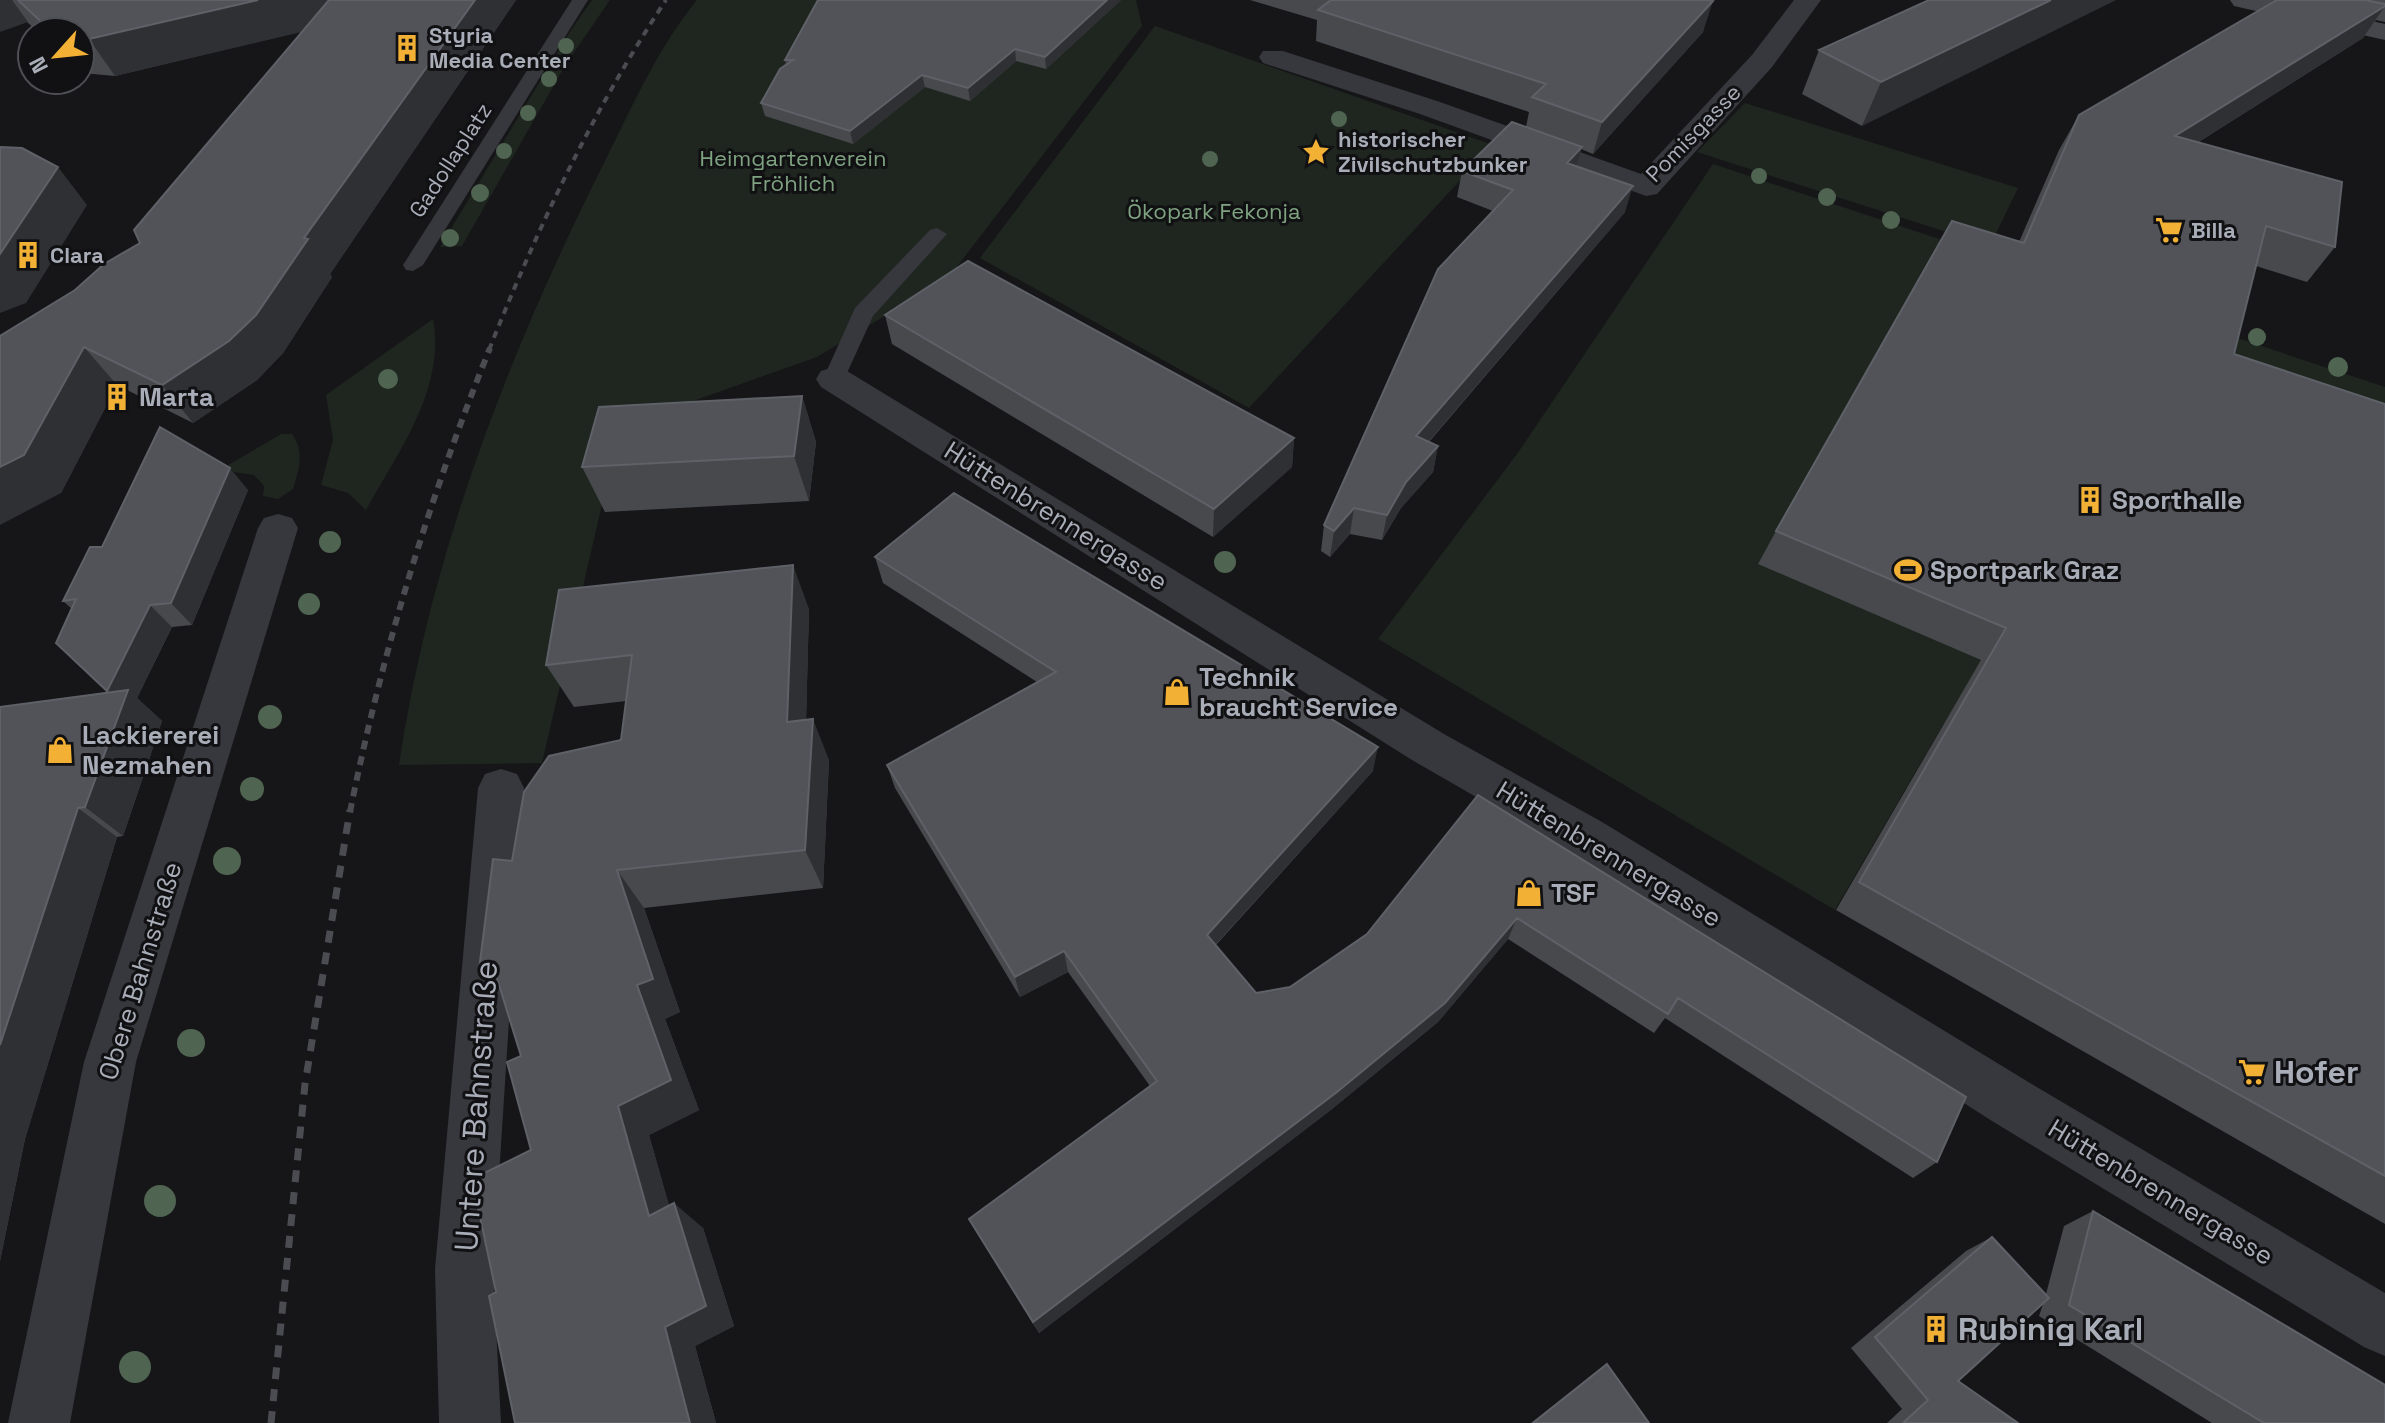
<svg xmlns="http://www.w3.org/2000/svg" width="2385" height="1423" viewBox="0 0 2385 1423" font-family="'Space Grotesk',sans-serif">
  <style>
    .green { fill: #1e261f }
    .lines { fill: none; stroke-linecap: round; stroke-linejoin: round }
    .service { fill: #37383d; fill-rule: evenodd }
    .minor { fill: #37383d; fill-rule: evenodd }
    .secondary { fill: #45474d; fill-rule: evenodd }
    .rail-far2 { stroke: #4a4c52; stroke-width: 4; stroke-dasharray: 7 6; stroke-linecap: butt }
    .rail-far1 { stroke: #4a4c52; stroke-width: 6; stroke-dasharray: 9 7; stroke-linecap: butt }
    .rail { stroke: #4a4c52; stroke-width: 7; stroke-dasharray: 12 10; stroke-linecap: butt }
    .tree { fill: #506452 }
    .wall { fill: #47494d }
    .shaded-wall { fill: #2f3033 }
    .building { fill: #525359; stroke: #5f6168; stroke-width: 2 }
    .labels { text-anchor: middle; dominant-baseline: central; stroke-width: 6; stroke-linejoin: round; paint-order: stroke }
    .far-poi-label { font-size: 22px; font-weight: bold; fill: #a8adb8; stroke: #111113; text-anchor: start }
    .far-street-label { font-size: 22px; fill: #a8adb8; stroke: #111113 }
    .far-park-label { font-size: 22px; fill: #7fa381; stroke: #111113 }
    .poi-label { font-size: 26px; font-weight: bold; fill: #a8adb8; stroke: #111113; text-anchor: start }
    .street-label { font-size: 26px; fill: #a8adb8; stroke: #111113 }
    .near-poi-label { font-size: 32px; font-weight: bold; fill: #a8adb8; stroke: #111113; text-anchor: start }
    .near-street-label { font-size: 32px; fill: #a8adb8; stroke: #111113 }
  </style>
  <rect width="100%" height="100%" fill="#161618"/>
  <path class="green" d="M592,0H610L566,64L462,246L440,247L569,33Z
    M697,0H1136L1142,26L949,277L817,357L620,427L542,763L399,765C430,555 509,352 604,163C632,107 657,49 697,0Z
    M1155,26L1493,145L1249,408L980,258Z
    M1745,103L2018,188L1990,246L1697,152Z
    M1713,164L2385,387V922L1944,723L1835,910L1378,639L1517,454Z
    M433,319C446,389 398,452 366,510L348,493L321,485L333,440L326,395Z
    M281,434H292C305,452 299,469 293,489L278,499L263,496L264,486L254,475L220,470Z"/>
  <g class="lines">
    <path class="service" d="M572,0H588L423,265L413,271L406,270L403,265Z
      M937,228L947,234L873,316L842,384H826L823,379L855,308L930,230Z"/>
    <path class="minor" d="M1794,0H1821L1772,67L1657,194L1646,196L1420,114L1263,63L1259,57L1263,51H1283L1440,102L1641,174L1752,55Z
      M834,367L847,371L1444,734L1602,822L2030,1083L2385,1293V1356L2364,1347L1992,1121L1568,850L1412,760L821,387L816,379L821,371Z
      M278,514L292,518L298,528L136,1062L70,1423H8L84,1062L258,528L264,518Z
      M501,769L517,774L524,788L493,1269L501,1423H439L435,1269L478,788L485,774Z"/>
    <path class="secondary" d="M2230,0H2279L2385,24V40L2234,6Z"/>
    <path class="rail-far2" d="M489,350C538,227 593,110 666,0"/>
    <path class="rail-far1" d="M350,812C382,652 429,499 490,348"/>
    <path class="rail" d="M271,1423L305,1084L350,810"/>
  </g>
  <g class="tree">
    <circle cx="566" cy="46" r="8"/>
    <circle cx="549" cy="79" r="8"/>
    <circle cx="528" cy="113" r="8"/>
    <circle cx="1339" cy="119" r="8"/>
    <circle cx="504" cy="151" r="8"/>
    <circle cx="1210" cy="159" r="8"/>
    <circle cx="1759" cy="176" r="8"/>
    <circle cx="480" cy="193" r="9"/>
    <circle cx="1827" cy="197" r="9"/>
    <circle cx="1891" cy="220" r="9"/>
    <circle cx="450" cy="238" r="9"/>
    <circle cx="2257" cy="337" r="9"/>
    <circle cx="2338" cy="367" r="10"/>
    <circle cx="388" cy="379" r="10"/>
    <circle cx="330" cy="542" r="11"/>
    <circle cx="1225" cy="562" r="11"/>
    <circle cx="309" cy="604" r="11"/>
    <circle cx="270" cy="717" r="12"/>
    <circle cx="252" cy="789" r="12"/>
    <circle cx="227" cy="861" r="14"/>
    <circle cx="191" cy="1043" r="14"/>
    <circle cx="160" cy="1201" r="16"/>
    <circle cx="135" cy="1367" r="16"/>
  </g>
  <path class="wall" d="M0,0H516L330,274L332,277L283,353L257,380L193,423L117,385L61,493L75,290L140,243L302,31L115,76L82,73L80,71V32H39Z
    M1121,0L1046,69L1016,61L970,101L925,87L853,144L765,116L761,103L786,65L785,60Z
    M1250,0H1709L1703,32L1593,154L1581,149L1577,166L1625,212L1429,442L1438,446L1433,472L1401,508L1382,540L1350,534L1330,557L1321,551L1324,525L1493,211L1457,197L1462,171L1526,127L1529,112L1316,41L1317,20Z
    M1929,0L1862,126L1802,94L1819,50Z
    M2277,0H2385V22L2376,20L2363,38L2197,143L2335,247L2307,282L2256,266L2234,354L2385,404V1224L1836,910L1981,660L1758,564L1776,531L2019,242L2059,150L2079,115Z
    M885,315L1294,438L1292,467L1213,537L892,344Z
    M802,396L816,442L809,501L605,512L582,467Z
    M248,490L192,625L172,627L137,698L162,721L123,836L117,837L25,1139L0,1261V707L109,692L72,609L63,601L102,547Z
    M875,557L1373,771L1216,945L1256,993L1290,987L1367,934L1478,795L1937,1162L1913,1178L1665,1018L1654,1033L1508,939L1438,1022L1332,1109L1039,1333L977,1233L969,1219L1150,1086L1068,972L1020,997L895,788L887,765L1037,682L883,583Z
    M809,609L806,720L829,760L823,888L644,908L680,1012L665,1019L699,1110L649,1135L669,1206L703,1228L734,1326L695,1346L716,1423H515L496,1292L531,1150L521,1056L501,990L479,970L512,861L621,740L626,701L574,707L546,665Z
    M2093,1211L2385,1423H2212L2039,1316L2043,1304L1958,1381L2018,1423H1887L1902,1409L1851,1348L1966,1251L1992,1237L2046,1294L2064,1226Z
    M1607,1364L1649,1423H1531L1593,1374Z"/>
  <path class="shaded-wall" d="M0,0H12L28,22L0,32Z
    M258,0H356L365,17L115,76L89,39Z
    M475,0H516L330,274L332,277L283,353L257,380L193,423L162,385L304,238Z
    M1107,0H1121L1046,69L1045,57Z
    M2051,0H2116L1862,126L1881,82Z
    M1713,1L1703,32L1593,154L1602,122Z
    M2385,6L2363,38L2152,171L2175,136Z
    M1015,49L1016,61L970,101L968,88Z
    M922,75L925,87L853,144L850,131Z
    M1582,147L1575,173L1567,163Z
    M58,167L87,205L26,303L0,313V254Z
    M1633,186L1625,212L1411,462L1416,436Z
    M84,347L117,385L61,493L0,525V467Z
    M802,396L816,442L809,501L794,456Z
    M1294,438L1292,467L1213,537L1214,509Z
    M1438,446L1433,472L1401,508L1382,540L1387,515L1406,482Z
    M230,468L248,490L192,625L171,603Z
    M1354,508L1350,534L1330,557L1334,531Z
    M793,565L809,609L805,763L787,722Z
    M150,605L172,627L137,698L162,721L123,836L85,807L122,704L107,691Z
    M813,719L829,760L823,888L805,850Z
    M1378,747L1373,771L1206,955L1207,935Z
    M78,808L117,837L25,1139L0,1261V1045Z
    M617,870L644,908L680,1012L665,1019L699,1110L649,1135L679,1240L649,1216L618,1106L637,985Z
    M1517,918L1508,939L1438,1022L1332,1109L1039,1333L1033,1322Z
    M1064,951L1068,972L1020,997L1015,977Z
    M674,1203L703,1228L734,1326L695,1346L716,1423H690L665,1327Z"/>
  <path class="building" d="M18,0H258L89,39L80,38V32H52Z
    M329,0H475L304,238L308,239L256,315L229,341L162,385L84,347L24,455L0,467V336L75,290L104,264L140,243L134,230Z
    M818,0H1107L1045,57L1015,49L968,88L922,75L850,131L761,103L780,69L793,60H785Z
    M1331,0H1709L1713,1L1602,122L1532,97L1546,84L1318,10Z
    M1929,0H2051L1881,82L1819,50Z
    M2277,0H2365L2385,4V6L2175,136L2342,182L2335,247L2266,226L2234,354L2385,404V1176L1859,882L2006,628L1776,531L1952,221L2024,243L2079,115Z
    M1512,122L1582,147L1567,163L1633,186L1416,436L1438,446L1406,482L1387,515L1354,508L1334,531L1324,525L1438,269L1513,190L1462,171Z
    M0,147L22,148L58,167L0,254Z
    M968,261L1294,438L1214,509L885,315Z
    M802,396L794,456L582,467L599,407Z
    M160,427L230,468L171,603L150,605L107,691L56,643L76,599L63,601L90,547H102Z
    M954,493L1378,747L1207,935L1256,993L1290,987L1367,934L1478,795L1966,1097L1937,1162L1678,998L1668,1014L1517,918L1445,1003L1337,1092L1033,1322L969,1219L1157,1081L1064,951L1015,977L887,765L1056,672L875,557Z
    M793,565L787,722L813,719L805,850L617,870L653,979L637,985L671,1080L618,1106L649,1216L674,1203L706,1306L665,1327L690,1423H515L489,1296L496,1292L472,1179L531,1150L507,1062L521,1056L495,972L479,970L493,859L512,861L524,792L549,756L621,740L632,655L546,665L559,590Z
    M128,690L85,807L78,808L0,1045V707Z
    M2093,1211L2385,1385V1423H2264L2069,1305Z
    M1992,1237L2049,1298L1958,1381L2018,1423H1903L1928,1400L1875,1337Z
    M1607,1364L1649,1423H1533Z"/>
  <defs>
    <g id="building-bare" transform="scale(2.16)"><path d="M-4-6H4V6H1V3H-1V6H-4ZM-2.5-4.3h1.7v1.8h-1.7ZM.8-4.3h1.7v1.8H.8ZM-2.5-1h1.7V.8h-1.7ZM.8-1h1.7V.8H.8Z" fill="#f2b134" stroke="#111113" stroke-width="2.5" paint-order="stroke"/></g>
    <g id="sight-bare" transform="scale(2.16)"><path d="M0-6L1.8-2.2L6-1.7L2.9 1.2L3.7 5.4L0 3.3L-3.7 5.4L-2.9 1.2L-6-1.7L-1.8-2.2Z" fill="#f2b134" stroke="#111113" stroke-width="2.5" paint-order="stroke"/></g>
    <g id="supermarket-bare" transform="scale(2.16)"><path d="M-6-5.5h2.5l.6 2H6L4.5 2H-2.5L-4.4-4H-6ZM-1.5 3.2a1.3 1.3 0 1 0 .1 0ZM3 3.2a1.3 1.3 0 1 0 .1 0Z" fill="#f2b134" stroke="#111113" stroke-width="2.5" paint-order="stroke"/></g>
    <g id="stadium-bare" transform="scale(2.16)"><path d="M0-5a6.5 5 0 1 0 0 10a6.5 5 0 1 0 0-10ZM-3.5-1.8h7v3.6h-7Z" fill="#f2b134" stroke="#111113" stroke-width="2.5" paint-order="stroke"/></g>
    <g id="shop-bare" transform="scale(2.16)"><path d="M-5-2.5h2.3a2.7 3.5 0 0 1 5.4 0H5L5.5 6h-11ZM-1.5-2.5h3a1.5 2.3 0 0 0-3 0Z" fill="#f2b134" stroke="#111113" stroke-width="2.5" paint-order="stroke"/></g>
  </defs>
  <g fill-rule="evenodd">
    <use href="#building-bare" x="407" y="48"/>
    <use href="#sight-bare" x="1316" y="152"/>
    <use href="#supermarket-bare" x="2169" y="230"/>
    <use href="#building-bare" x="28" y="255"/>
    <use href="#building-bare" x="117" y="397"/>
    <use href="#building-bare" x="2090" y="500"/>
    <use href="#stadium-bare" x="1908" y="570"/>
    <use href="#shop-bare" x="1177" y="692"/>
    <use href="#shop-bare" x="60" y="750"/>
    <use href="#shop-bare" x="1529" y="893"/>
    <use href="#supermarket-bare" x="2252" y="1072"/>
    <use href="#building-bare" x="1936" y="1329"/>
  </g>
  <g class="labels">
    <g class="far-poi-label">
      <text x="429" y="35">Styria<tspan x="429" dy="25">Media Center</tspan></text>
      <text x="1338" y="139">historischer<tspan x="1338" dy="25">Zivilschutzbunker</tspan></text>
      <text x="2191" y="230">Billa</text>
      <text x="50" y="255">Clara</text>
    </g>
    <g class="far-street-label">
      <text transform="translate(1693 133) rotate(-46)">Pomisgasse</text>
      <text transform="translate(450 160) rotate(-57)">Gadollaplatz</text>
    </g>
    <g class="far-park-label">
      <text x="793" y="158">Heimgartenverein<tspan x="793" dy="25">Fröhlich</tspan></text>
      <text x="1214" y="211">Ökopark Fekonja</text>
    </g>
    <g class="poi-label">
      <text x="139" y="397">Marta</text>
      <text x="2112" y="500">Sporthalle</text>
      <text x="1930" y="570">Sportpark Graz</text>
      <text x="1199" y="677">Technik<tspan x="1199" dy="30">braucht Service</tspan></text>
      <text x="82" y="735">Lackiererei<tspan x="82" dy="30">Nezmahen</tspan></text>
      <text x="1551" y="893">TSF</text>
    </g>
    <g class="street-label">
      <text transform="translate(1056 516) rotate(32)">Hüttenbrennergasse</text>
      <text transform="translate(1609 854) rotate(31)">Hüttenbrennergasse</text>
      <text transform="translate(140 971) rotate(-73)">Obere Bahnstraße</text>
      <text transform="translate(2161 1192) rotate(31)">Hüttenbrennergasse</text>
    </g>
    <g class="near-poi-label">
      <text x="2274" y="1072">Hofer</text>
      <text x="1958" y="1329">Rubinig Karl</text>
    </g>
    <g class="near-street-label">
      <text transform="translate(476 1106) rotate(-86)">Untere Bahnstraße</text>
    </g>
  </g>
  <g transform="translate(56 56) rotate(243)"><circle r="38" fill="#111113" stroke="#4d4f55" stroke-width="2"/>
  <path d="M0-6L14 30L0 20L-14 30Z" fill="#f2b134"/>
  <text y="-12" font-size="22" font-weight="bold" text-anchor="middle" fill="#a8adb8">N</text>
  </g>
</svg>
